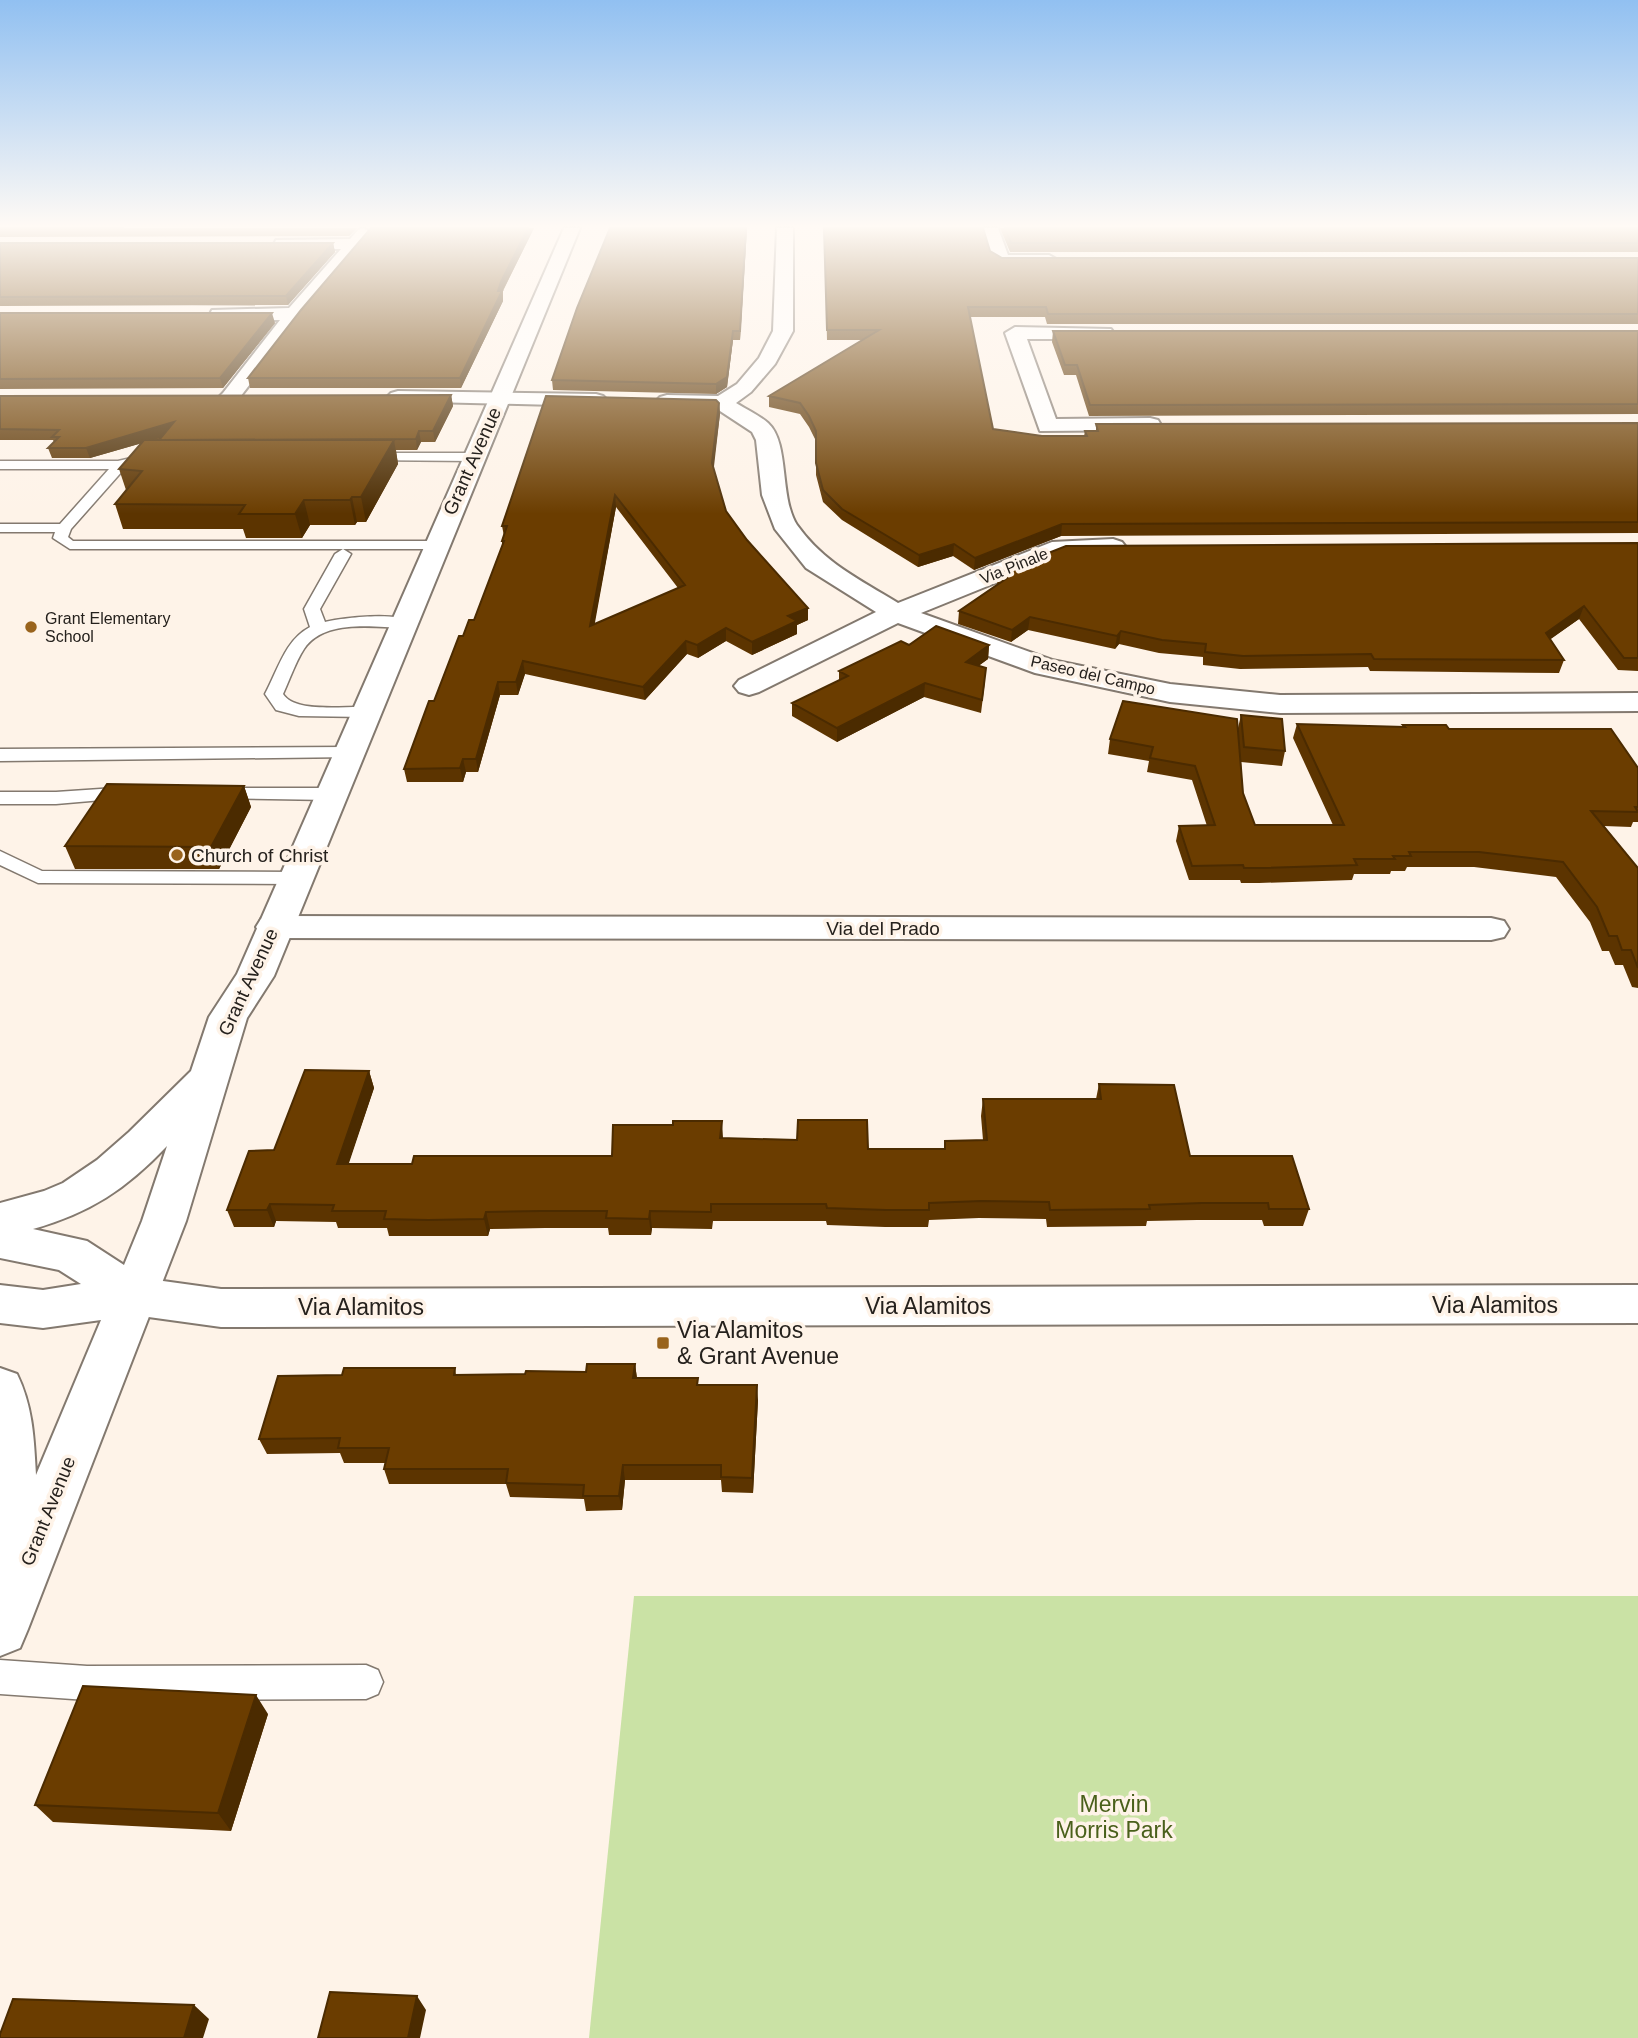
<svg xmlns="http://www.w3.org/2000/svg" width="1638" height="2038" viewBox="0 0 1638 2038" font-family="Arial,sans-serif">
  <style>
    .green { fill: #cae2a5 }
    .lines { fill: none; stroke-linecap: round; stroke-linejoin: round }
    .service-casing { stroke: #83796f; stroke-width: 3 }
    .minor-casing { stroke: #83796f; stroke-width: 4 }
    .tertiary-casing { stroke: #83796f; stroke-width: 4 }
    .secondary-casing { stroke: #83796f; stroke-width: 4 }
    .service { fill: #fff; fill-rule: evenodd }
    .minor { fill: #fff; fill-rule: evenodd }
    .tertiary { fill: #fff; fill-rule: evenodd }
    .secondary { fill: #fff; fill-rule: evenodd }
    .wall { fill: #5c3400; fill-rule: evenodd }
    .shaded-wall { fill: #4b2b00 }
    .building { fill: #6b3d00; stroke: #4b2b00; stroke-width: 2; fill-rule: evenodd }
    .poi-dot { fill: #99631c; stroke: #fef3e8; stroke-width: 2.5 }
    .labels { text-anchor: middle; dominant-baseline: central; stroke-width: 7; stroke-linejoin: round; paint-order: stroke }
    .far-street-label { font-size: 16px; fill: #25211d; stroke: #fef3e8 }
    .far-poi-label { font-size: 16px; fill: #25211d; stroke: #fef3e8; text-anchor: start }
    .street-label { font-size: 19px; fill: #25211d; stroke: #fef3e8 }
    .poi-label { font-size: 19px; fill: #25211d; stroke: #fef3e8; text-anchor: start }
    .near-street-label { font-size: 23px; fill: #25211d; stroke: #fef3e8 }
    .near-poi-label { font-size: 23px; fill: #25211d; stroke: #fef3e8; text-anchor: start }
    .near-park-label { font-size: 23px; fill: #4a601b; stroke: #fef3e8 }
  </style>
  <rect width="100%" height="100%" fill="#fef3e8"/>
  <path class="green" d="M634,1596H1638V2038H589Z"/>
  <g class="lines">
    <g class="service-casing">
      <path id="service" d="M153,453L158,454V460L125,468L71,529L68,537L73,541H436L443,545L436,549H70L53,538L55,532H0V524H60L109,469H0V461H118Z
        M366,453H474L481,457L474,461L361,460V454Z
        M343,549L351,554L320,609L325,622C342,618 399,611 411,623L403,628C373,627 324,619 304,649C295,663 290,679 283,694C295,713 343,706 365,707L374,712L365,717L299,716L276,710L265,694C278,670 285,640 310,627L304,609L335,554Z
        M348,747L357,753L354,757L0,761V749Z
        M130,787L140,793L137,797L56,804H0V792H56Z
        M216,788H330L340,794L330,800L209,798L206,794Z
        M0,851L42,871L295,872L302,874L305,878L302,882L295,884L38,883L0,865Z
        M0,1660L87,1666L366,1665L378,1670L383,1682L378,1694L366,1699L87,1700L0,1694Z"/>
    </g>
    <g class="minor-casing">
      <path id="minor" d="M363,228L372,233L301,318L237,401H223L219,397L223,393L280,320H219L210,314L212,310L289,308L341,249H282L274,244L276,240L350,239L358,230Z
        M777,228H793V331L775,364L751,392L736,403C746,409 759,415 768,423C790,443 779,497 797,525C824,563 859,579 898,603L1052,542L1113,539L1122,542L1126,547L1122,552L1064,555L921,613L1052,660L1170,684L1280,695L1638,693V711L1280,713L1170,702L1035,673L898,623L759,692L749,695L739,692L734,686L739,680L876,612L806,568L775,529L762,495L756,440L752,432L717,409L667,407L660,405L656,401L660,397L667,395L718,396L737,384L759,358L773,331Z
        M982,228H998L1008,255H1049L1058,260L1049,265L995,264Z
        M1015,327L1111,329L1114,333L1104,339H1027L1056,419L1150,418L1158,420L1161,425L1158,430L1040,431L1005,333Z
        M398,391L596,394L603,396L607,400L603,404L596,406L391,401L387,397L391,393Z
        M274,916L1491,918L1504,921L1509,929L1504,937L1491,940L274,938L261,935L256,927L261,919Z"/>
    </g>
    <g class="tertiary-casing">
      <path id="tertiary" d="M134,1277L221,1289L1638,1285V1323L221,1327L134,1315L118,1309L111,1296L118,1283Z"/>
    </g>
    <g class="secondary-casing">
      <path id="secondary" d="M564,228H580L274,976L247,1018L186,1221L28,1629L20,1648L0,1656V1368L17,1374C33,1407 34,1439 36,1475L101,1320L43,1328L0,1323V1285L43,1290L81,1284L59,1270L0,1258V1203L44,1191L63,1183L97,1160L129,1132L191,1071L209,1017L237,974ZM167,1146L142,1221L124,1265L87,1241L33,1229C90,1213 126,1189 167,1146Z"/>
    </g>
    <use href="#service" class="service"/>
    <use href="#minor" class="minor"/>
    <use href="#tertiary" class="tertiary"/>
    <use href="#secondary" class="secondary"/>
  </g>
  <path class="wall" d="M0,228H357L349,236L0,237Z
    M369,228H534L503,291V301L461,388H250L248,378L370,229Z
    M747,228L740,340H733L727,387L716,394L553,390L552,380Z
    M823,228H983L990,251L1002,258H1638V324H1047L1045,317H970L993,429L1042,436H1084L1085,431H1096V424L1638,423V533L1061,536L974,570L953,556L918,567L842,520L823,502L816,475V441L809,427L800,414L769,407V396L862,340H827L825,253Z
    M1000,228H1638V252H1010Z
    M0,243H333L335,252L288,305L0,306Z
    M0,313L275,323L223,388L0,389Z
    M1053,331H1638V414L1089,416L1076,375H1064L1052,342Z
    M451,395L453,406L435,442H421L417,450H396L398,464L366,522H357L355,525H310L302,538H246L243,529H123L115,504L126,490L119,469L142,443L90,458H52L48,448L54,442L53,440H0V396Z
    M719,403L720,414L713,468L726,511L747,540L808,608V620L797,625V634L752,655L726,641L698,658L687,654L645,700L525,674L518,695H500L478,772H466L463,782H407L404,769L463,636L474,620L502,546V541L504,536L502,526ZM616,507L678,588L594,624Z
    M1638,543V671L1618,670L1579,619L1550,639L1564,660L1559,673L1370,671L1368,667L1240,669L1203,665V657L1159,653L1119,644L1115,649L1028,630L1011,642L958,624L959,611L997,585L998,573Z
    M909,645H989L988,659L978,666L985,681L981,713L924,697L837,742L792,716V703L839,680V671Z
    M1241,715L1285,751L1282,766L1241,762L1243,793L1255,825H1333L1293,738L1297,724L1402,727L1403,725L1449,729L1638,768V822H1633L1631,827L1604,826L1638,868V988L1632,987L1623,965H1615L1609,951H1602L1590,922L1556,877L1474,867H1407L1405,871H1391L1390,874H1354L1352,880L1259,883H1241L1240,880H1189L1176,841L1179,826H1207L1192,780L1147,772L1149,761L1108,754L1110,739L1238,728Z
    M244,786L251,807L219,869H75L65,846Z
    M369,1071L374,1088L348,1164H412L612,1156L723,1138L868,1149H944L945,1141L983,1140L981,1116L983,1099H1096L1099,1084L1190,1156L1309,1209L1303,1226H1264L1262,1220H1197L1147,1221L1146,1226L1047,1227L1046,1219L979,1218L929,1220L928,1227H885L827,1225L826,1221H713L712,1229L652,1228L651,1235H609L608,1228H545L490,1229L488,1236H389L387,1228H338L336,1222L276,1221L274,1227H234L227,1210L274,1150Z
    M635,1364L637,1378H698V1385L758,1400L753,1493L722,1492L721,1480H625L622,1510L586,1511L584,1499L510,1497L506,1484H389L384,1469L385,1463H344L340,1453L267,1454L259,1439L342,1375L455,1368L456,1375L525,1374L586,1372Z
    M268,1714L231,1831L53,1822L35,1805Z"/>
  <path class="shaded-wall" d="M347,228H357L349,236Z
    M528,228H534L502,292L503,301L461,388L460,378L501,282Z
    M746,228H747L740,340V331Z
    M333,243L335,252L288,305L286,296Z
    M272,313L275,323L223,388L220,378Z
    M733,331V340L727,387L716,394V384Z
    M451,395L453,406L435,442L433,431Z
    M719,403L720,414L713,475L712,463Z
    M174,422L177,433L90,458L86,448Z
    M419,431L421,442L417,450L416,439Z
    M394,440L398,464L366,522L361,497Z
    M615,495L616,507L592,639L590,626Z
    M352,497L357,522L355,525L350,500Z
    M304,500L310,525L302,538L295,514Z
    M1062,524L1061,536L974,570L975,558Z
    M954,544L953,556L918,567L919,555Z
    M1584,606L1579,619L1541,646L1546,633Z
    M808,608V620L797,625V634L752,655V642L788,616Z
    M1030,617L1028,630L1011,642L1012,630Z
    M726,628V641L698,658L697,645Z
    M1121,631L1119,644L1115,649L1117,636Z
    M686,641L687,654L645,700L643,687Z
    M989,645L988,659L965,676L966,662Z
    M523,661L525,674L518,695L516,682Z
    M498,682L500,695L478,772L476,759Z
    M925,683L924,697L837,742V728Z
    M463,759L466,772L463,782L460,768Z
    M244,786L251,807L219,869L211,847Z
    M369,1071L374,1088L343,1181L337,1164Z
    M722,1121L723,1138H720Z
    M270,1204L276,1221L274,1227L267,1210Z
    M650,1211L652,1228L651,1235L649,1219Z
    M486,1212L490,1229L488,1236L484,1219Z
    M635,1364L637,1379L633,1378Z
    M757,1385L758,1400L753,1493L752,1478Z
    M623,1465L625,1480L622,1510L619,1496Z
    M256,1695L268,1714L231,1831L218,1813Z
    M417,1996L426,2010L420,2038H408Z
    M194,2005L209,2019L203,2038H184Z"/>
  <path class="building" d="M0,228H124L0,229Z
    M371,228H528L501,282L498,291H502L460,378H248L301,310Z
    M610,228H746L740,331H733L727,377L716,384L552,380L577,308Z
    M824,228H983L990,251L1002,258H1638V314H1048L1046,307H968L993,429L1042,436H1087L1085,431H1098L1096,424L1638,423V522L1062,524L975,558L954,544L919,555L842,509L823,490L816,463V431L809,416L800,403L769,396L879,330H827Z
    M1005,228H1638V243H1011Z
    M0,243H333L286,296L0,297Z
    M0,313H272L220,378L0,379Z
    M1053,331H1638V404L1090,405L1077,365H1065Z
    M451,395L433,431H419L416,439L159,440L174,422L86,448H48L59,437H52L59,430L0,429V396Z
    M546,396L716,400L719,403L712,463L726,511L747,540L808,608L788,616L797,621L752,642L726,628L697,645L686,641L643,687L523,661L516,682H498L476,759H463L460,768L404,769L429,701H434L459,636H463L469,620H474L504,541H502L507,526H502ZM615,495L685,585L590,626Z
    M144,440H394L361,497H352L350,500H304L295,514H239L245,505L115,504L142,471L119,469Z
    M1638,543V658H1624L1584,606L1546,633L1564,660L1374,659L1371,654L1243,656L1205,652L1206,644L1162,640L1121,631L1117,636L1030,617L1012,630L959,611L1007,578L998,573L1066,546Z
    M936,626L989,645L966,662L986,668L982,700L925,683L837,728L792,703L848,676L839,671L901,641L909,645Z
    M1123,701L1237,719L1243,793L1255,825H1344L1297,724L1405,727L1403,725H1446L1449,729H1611L1638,768V807H1635L1638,812L1591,811L1638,868V968L1631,950H1622L1617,936H1609L1597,907L1563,862L1479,852H1409L1411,856H1393L1395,859H1354L1357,865L1263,868H1244L1243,865L1192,866L1179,826L1215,825L1195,766L1150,758L1153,747L1110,739Z
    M1241,715L1282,719L1285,751L1244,747Z
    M107,784L244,786L211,847L65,846Z
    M305,1070L369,1071L337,1164H412L414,1156H612L613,1125H673V1121H722L720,1138L797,1140L798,1120H867L868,1149H945V1141L987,1140L983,1099H1101L1099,1084L1174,1085L1190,1156H1292L1309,1209H1269L1268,1203H1202L1149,1205L1150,1209L1050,1210L1049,1202L981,1201L929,1203V1210H886L827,1208L826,1204H711V1212L650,1211L649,1219L606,1218L607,1211H541L486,1212L484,1219L428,1220L384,1219L386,1211H332L334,1205L270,1204L267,1210H227L249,1151L274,1150Z
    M587,1364H635L633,1378H698L697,1385H757L752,1478L721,1477V1465H623L619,1496H583L584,1485L506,1483L508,1469H384L389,1448H338L340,1438L259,1439L278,1376L342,1375L344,1368H455L454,1375L525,1374L526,1371L586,1372Z
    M83,1686L256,1695L218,1813L35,1805Z
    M330,1992L417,1996L408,2038H318Z
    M13,1999L194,2005L184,2038H0V2034Z"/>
  <linearGradient id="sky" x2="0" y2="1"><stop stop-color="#91c0f1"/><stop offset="0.44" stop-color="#fffaf5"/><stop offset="1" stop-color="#fffaf5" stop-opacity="0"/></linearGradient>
  <rect width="1638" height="514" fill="url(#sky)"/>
  <g class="poi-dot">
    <circle cx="31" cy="627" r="7"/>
    <circle cx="177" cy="855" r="7"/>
    <rect x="656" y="1336" width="14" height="14" rx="3.5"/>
  </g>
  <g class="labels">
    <g class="far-street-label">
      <text transform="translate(1014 566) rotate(-22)">Via Pinale</text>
      <text transform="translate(1093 675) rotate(13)">Paseo del Campo</text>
    </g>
    <g class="far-poi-label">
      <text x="45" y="618">Grant Elementary<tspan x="45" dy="18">School</tspan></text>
    </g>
    <g class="street-label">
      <text transform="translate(472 461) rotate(-66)">Grant Avenue</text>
      <text x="883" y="928">Via del Prado</text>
      <text transform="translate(248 982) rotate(-65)">Grant Avenue</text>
      <text transform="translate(48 1511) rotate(-68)">Grant Avenue</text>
    </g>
    <g class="poi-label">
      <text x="191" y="855">Church of Christ</text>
    </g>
    <g class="near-street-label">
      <text x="1495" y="1305">Via Alamitos</text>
      <text x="928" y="1306">Via Alamitos</text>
      <text x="361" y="1307">Via Alamitos</text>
    </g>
    <g class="near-poi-label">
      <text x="677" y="1330">Via Alamitos<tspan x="677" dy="26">&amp; Grant Avenue</tspan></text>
    </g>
    <g class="near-park-label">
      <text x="1114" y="1804">Mervin<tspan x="1114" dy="26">Morris Park</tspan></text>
    </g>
  </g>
</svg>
